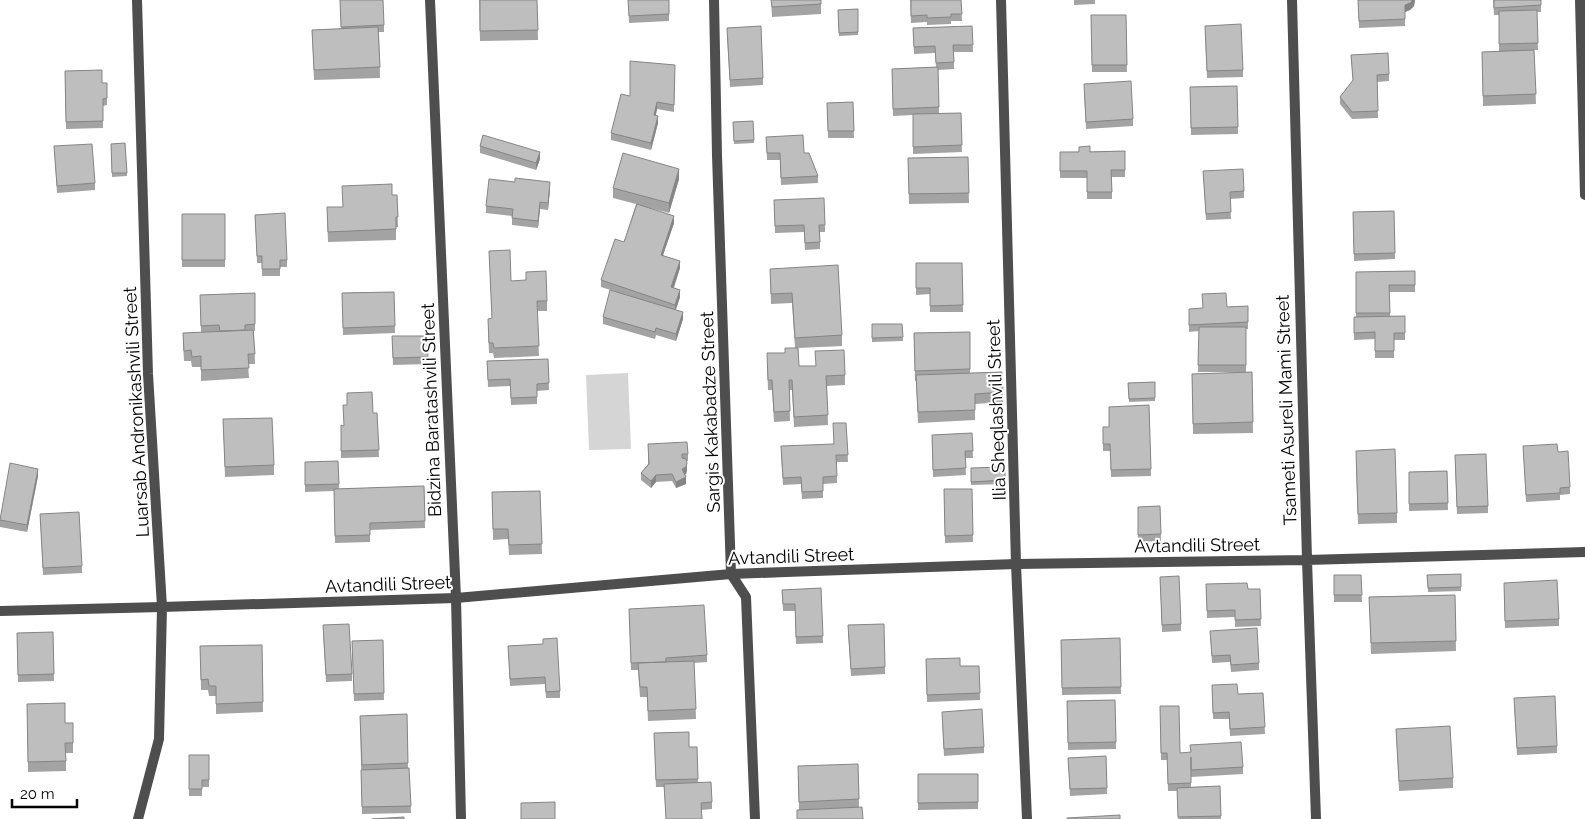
<svg xmlns="http://www.w3.org/2000/svg" width="1585" height="819" viewBox="0 0 1585 819" font-family="Raleway,sans-serif">
  <style>
    .green { fill: #d5d5d5 }
    .lines { fill: none; stroke-linecap: round; stroke-linejoin: round }
    .minor { stroke: #4e4e4e; stroke-width: 10 }
    .tertiary { stroke: #4e4e4e; stroke-width: 10 }
    .wall { fill: #a3a3a3 }
    .shaded-wall { fill: #858585 }
    .building { fill: #bebebe; stroke: #858585 }
    .labels { text-anchor: middle; dominant-baseline: central; stroke-width: 4; stroke-linejoin: round; paint-order: stroke }
    .street-label { font-size: 18px; fill: #000; stroke: #fff }
  </style>
  <rect width="100%" height="100%" fill="#fff"/>
  <path class="green" d="M628,373L631,449L589,450L586,375Z"/>
  <g class="lines">
    <path class="minor" d="M430,0L456,598L461,819
      M714,0L717,155L731,574L746,597L755,819
      M1001,0L1016,564L1027,819
      M1580,0L1585,195
      M0,611L162,607"/>
    <path class="tertiary" d="M137,0L148,374L162,607L159,739L138,819
      M1292,0L1307,560L1316,819
      M162,607L456,598L731,574L786,572L1016,564L1307,560L1585,552"/>
  </g>
  <path class="wall" d="M340,0L384,25V32H379L380,78L314,80L312,30L341,29Z
    M479,0H537L538,40L480,41Z
    M628,0H669V21L629,23Z
    M771,0H821V14L772,17Z
    M910,0H961L962,21H951V24L927,25V22L911,23Z
    M1074,0H1095V4L1074,5Z
    M1358,0H1415L1414,6L1410,10L1405,12V26L1359,28Z
    M1493,0H1541V12H1537L1538,50H1534L1536,104L1483,106L1482,52L1499,51V15H1494Z
    M858,9V35L839,36L838,10Z
    M1091,15H1126L1127,72H1092Z
    M972,26L973,52H954V69L938,70L939,113H961L962,152L913,154V115L893,116L892,69L936,67L935,53L914,54L913,28Z
    M1205,33L1243,70V77L1207,78Z
    M727,35L763,78V85L730,87Z
    M1351,55L1389,74V81L1377,82L1378,118L1352,119L1340,104V97L1353,81Z
    M675,65L674,112L657,109L656,115L658,123L651,150L611,140V133L630,96Z
    M65,71L102,83H107V105L103,106V128L66,129Z
    M1237,86L1238,134L1191,135L1190,87Z
    M1084,91L1133,119V126L1086,129Z
    M853,102L854,138H828L827,103Z
    M753,121L754,143L734,144L733,122Z
    M766,137L804,153L818,176V183L781,185L780,160H767Z
    M125,143L127,176L112,177L111,144Z
    M54,146L95,183V190L57,193Z
    M480,146L540,159L536,170L480,153Z
    M1125,151V177H1112V199H1087V178H1060V152Z
    M968,157L969,203L909,204L908,158Z
    M1203,171L1244,191V198L1230,199L1231,219L1206,220Z
    M679,179L669,213L646,207L674,223L663,255L680,268L674,288L680,297L676,310L683,319L676,341L656,335L655,339L603,324V317L617,292L601,287V280L624,242L636,204L613,198V188Z
    M515,182L550,189L548,210L540,209L538,228L512,225V216L486,213V206Z
    M392,195H397L398,227H396V240L328,242L327,217Z
    M774,200L825,225V232H820V249L805,250L804,232L775,233Z
    M1394,211L1395,259L1354,261L1353,212Z
    M182,214H225V267H182Z
    M255,215L287,260V267H280V276H262V263H257Z
    M489,251L511,281L547,301V311H537L539,356L494,358L493,353H489L488,329L492,318Z
    M916,263H962L963,312H930V294L916,295Z
    M770,269L842,335V346L798,348L799,366L845,375V385L827,386L828,425L794,427L792,390H789L790,421L774,422L772,390H768L767,363L785,353L795,348L792,303L771,304Z
    M1415,271V292H1389L1390,316H1405V340H1394V358H1375V339L1354,340V317H1356V272Z
    M394,292L395,333L343,335L342,293Z
    M255,293V331H254L255,364H248L249,378L201,381V367H192L191,361H184L183,344V333H201L200,295Z
    M1248,306V329H1246V372H1198L1199,331L1189,332V309Z
    M872,324H902L903,341L872,342Z
    M970,332V373L1002,372L1003,402L975,404V420L918,423L916,381H915L914,333Z
    M392,336H427L428,364L393,365Z
    M548,359L549,390L537,391V404L511,405L510,386L488,387L487,361Z
    M1252,372L1253,433L1193,434L1192,374Z
    M1155,382V401L1129,402L1128,383Z
    M1149,405L1151,476L1111,477L1110,451H1103V434L1109,427Z
    M373,413H377L379,457L341,458V425L344,426Z
    M223,419L274,465V475L225,477Z
    M846,423L848,462H837V483L823,484V498L802,499L801,484L783,485L781,453L833,444Z
    M972,433L973,458H965L966,475L933,477L932,435Z
    M648,444L688,454V461H686L687,470L686,474H685L686,484L676,488L672,481L656,482L651,488L641,480V473L648,464Z
    M1523,446L1558,452L1570,487V494L1560,495V500L1526,502Z
    M338,461L339,489L424,486L425,528L370,530V542L335,543L334,491L305,492V462Z
    M1356,461L1397,513V523L1358,524Z
    M1455,462L1488,506V513L1457,514Z
    M1005,467V484L971,485V468Z
    M1447,471L1448,510L1409,511V472Z
    M38,476L27,532L0,527V517Z
    M944,489H972L973,542L945,543Z
    M540,491L542,554L509,555L508,539L493,540L492,492Z
    M1160,506L1161,541L1138,542V507Z
    M40,514L82,566V573L43,575Z
    M1461,574V591L1428,592L1427,575Z
    M1334,575H1361L1362,602H1334Z
    M1160,577L1181,624V631L1162,632Z
    M1206,584L1248,589H1260L1261,626L1235,627V617L1207,618Z
    M821,588L823,643L796,644L795,611H783L782,590Z
    M1504,590L1559,619V626L1505,628Z
    M1455,595L1456,651L1371,654L1369,597Z
    M629,609L707,655V662L694,663L696,719L648,721L647,697H640L638,670H631Z
    M1210,631L1259,663V670L1231,672L1230,662L1212,663Z
    M53,632L54,681L18,682L17,633Z
    M323,632L352,674V681L326,682Z
    M848,632L885,667V674L851,676Z
    M1120,638L1121,694L1062,695L1061,640Z
    M383,640L384,700L354,701L352,641Z
    M543,644L560,691V698H546L545,684L510,686L508,646Z
    M262,645L263,712L216,714V696H209L208,690H201L200,646Z
    M926,659L960,666H979L980,700L927,702Z
    M1212,685L1238,694L1263,693L1265,734L1230,736L1229,719H1213Z
    M1115,700L1116,749L1068,750L1067,701Z
    M27,704L65,723H73V753H66V771L28,772Z
    M1514,705L1557,746V753L1517,755Z
    M1160,706L1180,753L1243,767V774L1191,777V764V787L1220,786L1221,819H1178L1177,791H1168L1167,760H1161Z
    M407,714L408,768H409L411,813L362,814L360,716Z
    M942,718L984,747V753L944,756Z
    M1396,729L1453,778V788L1399,791Z
    M654,733L689,747H697L698,782L712,802V809L701,810L702,819H666L664,787H656Z
    M189,755H209V787H202V796H189Z
    M1106,756L1107,794L1070,796L1068,758Z
    M858,764L859,807L863,819H797V810H799L798,776Z
    M918,774H978V809L918,810Z"/>
  <path class="shaded-wall" d="M1413,0H1415L1414,6L1410,10L1405,12V5Z
    M657,102V109L654,122V115Z
    M658,116V123L651,150V143Z
    M540,152V159L536,170V163Z
    M679,169V179L669,213V203Z
    M550,182V189L548,210V203Z
    M540,202V209L538,228V221Z
    M674,216V223L661,261V255Z
    M680,261V268L671,294V287Z
    M680,290V297L675,311V305Z
    M683,312V319L676,341V334Z
    M687,463V470L686,474L682,476V469Z
    M38,469V476L27,532V525Z
    M656,475V482L651,488V481Z
    M686,477V484L676,488V482Z"/>
  <path class="building" d="M340,0H383L384,25L341,27Z
    M480,0H537L538,30L480,31Z
    M628,0H669V14L629,16Z
    M771,0H821V4L772,7Z
    M911,0H961L962,14H951V17L927,18V15L911,16Z
    M1358,0H1413L1410,3L1405,5V19L1359,21Z
    M1494,0H1541V5L1494,8Z
    M858,9V32L839,33L838,10Z
    M1537,10L1538,43L1499,44V11Z
    M1091,15H1126L1127,65H1092Z
    M1241,24L1243,70L1207,71L1205,26Z
    M761,26L763,78L730,80L727,28Z
    M972,26L973,45H953L954,62L936,63L935,46L914,47L913,28Z
    M378,27L380,67L314,70L312,30Z
    M1534,50L1536,94L1483,96L1482,52Z
    M1388,53L1389,74L1377,75L1378,111L1352,112L1340,97L1353,80L1351,55Z
    M630,61L675,65L674,105L657,102L654,115L658,116L651,143L611,133L621,94L630,96Z
    M938,67L939,107L893,109L892,69Z
    M102,70V83H107V98L103,99V121L66,122L65,71Z
    M1131,81L1133,119L1086,122L1084,84Z
    M1237,86L1238,127L1191,128L1190,87Z
    M853,102L854,131H828L827,103Z
    M961,113L962,145L913,147V114Z
    M753,121L754,140L734,141L733,122Z
    M483,135L540,152L536,163L480,146Z
    M803,135L804,153H809L818,176L781,178L780,153H767L766,137Z
    M125,143L127,173H112L111,144Z
    M92,144L95,183L57,186L54,146Z
    M1090,146V152L1125,151V170H1111L1112,192H1087V171H1060V152H1079V147Z
    M623,153L679,169L669,203L613,188Z
    M968,157L969,193L909,194L908,158Z
    M1243,169L1244,191L1230,192L1231,212L1206,214L1203,171Z
    M515,178L550,182L548,203L540,202L538,221L512,218L513,209L486,206L489,179L515,182Z
    M392,184V195H397L398,217H396V229L328,232L327,207H343L342,186Z
    M824,198L825,225H819L820,242L805,243L804,225L775,226L774,200Z
    M637,204L674,216L661,255L680,261L671,287L680,290L675,305L601,280L615,239L624,242Z
    M1394,211L1395,253L1354,254L1353,212Z
    M285,213L287,260H280V269H262V256H257L255,215Z
    M182,214H225V260H182Z
    M510,250L511,281L526,280V272L546,271L547,301H537L539,346L494,348L493,343H489L488,319L492,318L489,251Z
    M916,263H962L963,305L930,306V288H916Z
    M838,265L842,335L795,338L792,293L771,294L770,269Z
    M1415,271V285H1389L1390,313H1356V272Z
    M610,290L683,312L676,334L656,328L655,332L603,317Z
    M394,292L395,326L343,328L342,293Z
    M255,293V324L245,325V330L220,331L219,325L201,326L200,295Z
    M1226,293L1227,307L1248,306V322L1189,325V309L1203,308L1202,294Z
    M1405,316V333H1394V351H1375V332L1354,333V317Z
    M872,324H902L903,337L872,338Z
    M1199,327H1246V365H1198Z
    M253,330L255,354H248L249,368L201,370V356L192,357L191,350L184,351L183,333Z
    M970,332V369L915,371L914,333Z
    M392,336H427L428,357L393,358Z
    M785,348H798L799,366H816L815,351L844,350L845,375L826,376L828,415L794,417L792,380H789L790,411L774,412L772,380H768L767,353H785Z
    M548,359L549,383L537,384V397L511,398L510,379L488,380L487,361Z
    M1002,372L1003,392L975,394V410L918,412L916,375Z
    M1252,372L1253,422L1193,424L1192,374Z
    M1155,382V398L1129,399L1128,383Z
    M372,392L373,413H377L379,450L341,451V425L344,426L343,405H347V393Z
    M1149,405L1151,469L1111,470L1110,444H1103V427H1109V407Z
    M272,418L274,465L225,467L223,419Z
    M833,423H846L848,455H836L837,476L823,477V491L802,492L801,477L783,478L781,446L834,444Z
    M972,433L973,451H965L966,468L933,470L932,435Z
    M687,442L688,454H682V458L686,459L687,463L686,467L682,469L686,477L676,482L672,474L656,475L651,481L641,473L649,464L648,444Z
    M1557,444L1558,452L1568,451L1570,487L1560,488V493L1526,495L1523,446Z
    M1395,449L1397,513L1358,514L1356,451Z
    M1486,454L1488,506L1457,507L1455,455Z
    M338,461L339,484L305,485V462Z
    M10,463L38,469L27,525L0,520Z
    M1005,467V480L971,482V468Z
    M1447,471L1448,503L1409,504V472Z
    M424,486L425,521L370,523V535L335,536L334,489Z
    M944,489H972L973,535L945,536Z
    M540,491L542,544L509,545L508,529H493L492,492Z
    M1160,506L1161,534L1138,535V507Z
    M79,512L82,566L43,568L40,514Z
    M1461,574V587L1428,588L1427,575Z
    M1334,575H1361L1362,595H1334Z
    M1179,576L1181,624L1162,625L1160,577Z
    M1557,580L1559,619L1505,621L1504,583Z
    M1247,583L1248,589H1260L1261,619L1235,620V610L1207,611L1206,584Z
    M821,588L823,636L796,637L795,604H783L782,590Z
    M1455,595L1456,641L1371,643L1369,597Z
    M704,605L707,655L666,658V662L631,663L629,609Z
    M349,624L352,674L326,675L323,625Z
    M884,624L885,667L851,669L848,625Z
    M1257,628L1259,663L1231,665L1230,655L1212,656L1210,631Z
    M53,632L54,674L18,675L17,633Z
    M557,638L560,691L546,692L545,677L510,679L508,646L543,644V639Z
    M1120,638L1121,687L1062,688L1061,640Z
    M383,640L384,693L354,694L352,641Z
    M262,645L263,702L216,704V686H209L208,679L201,680L200,646Z
    M960,658V666H979L980,693L927,695L926,659Z
    M694,661L696,709L648,711L647,687H640L638,663Z
    M1237,684L1238,694L1263,693L1265,727L1230,729L1229,712L1213,713L1212,685Z
    M1555,696L1557,746L1517,748L1514,698Z
    M1115,700L1116,742L1068,743L1067,701Z
    M65,703V723H73V743H65L66,761L28,762L27,704Z
    M1160,706H1179L1180,753L1191,752L1190,745L1241,742L1243,767L1191,770V757V783L1168,784L1167,753H1161Z
    M982,709L984,747L944,749L942,712Z
    M407,714L408,763L362,765L360,716Z
    M1450,726L1453,778L1399,781L1396,729Z
    M689,732V747H697L698,779L656,780L654,733Z
    M189,755H209V780H202V789H189Z
    M1106,756L1107,788L1070,789L1068,758Z
    M858,764L859,799L799,802L798,766Z
    M409,768L411,806L362,807L361,770Z
    M918,774H978V802L918,803Z
    M711,782L712,802L701,803L702,819H666L664,784Z
    M1220,786L1221,816L1178,817L1177,788Z
    M555,802V819H521V803Z
    M862,807L863,819H797V810Z
    M1120,815V819H1067V818Z
    M404,817V819H372Z"/>
  <g class="labels">
    <g class="street-label">
      <text transform="translate(431 410) rotate(-92)">Bidzina Baratashvili Street</text>
      <text transform="translate(996 410) rotate(-92)">Ilia Sheqlashvili Street</text>
      <text transform="translate(1286 410) rotate(-92)">Tsameti Asureli Mami Street</text>
      <text transform="translate(136 412) rotate(-93)">Luarsab Andronikashvili Street</text>
      <text transform="translate(710 412) rotate(-92)">Sargis Kakabadze Street</text>
      <text transform="translate(1197 545) rotate(-1)">Avtandili Street</text>
      <text transform="translate(791 556) rotate(-2)">Avtandili Street</text>
      <text transform="translate(388 584) rotate(-2)">Avtandili Street</text>
    </g>
  </g>
  <path d="M12 799v8h65v-8" fill="none" stroke="#000000" stroke-width="2.5"/>
  <text x="20" y="799" font-size="15" fill="#000000" stroke="#ffffff" stroke-width="4" paint-order="stroke">20 m</text>
</svg>
